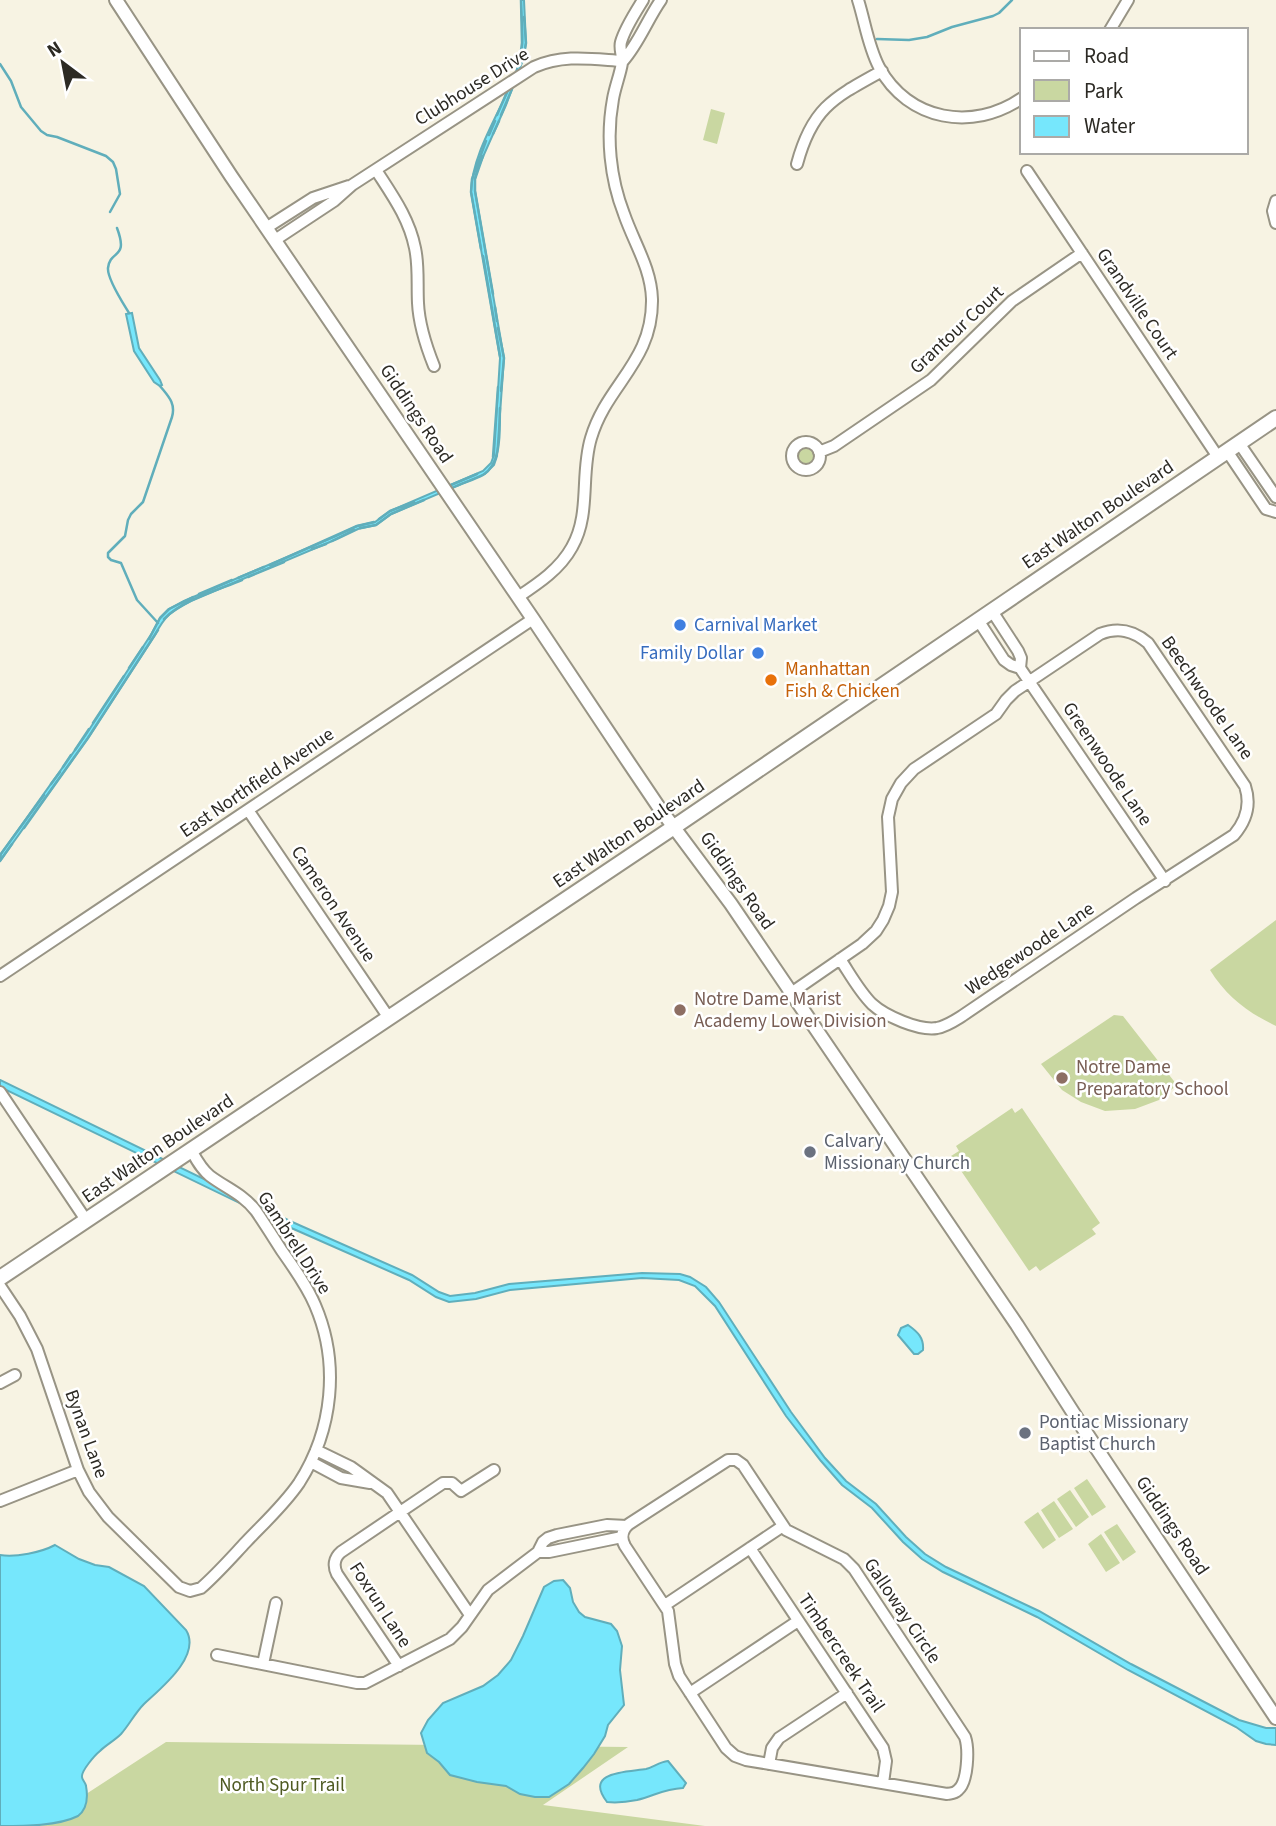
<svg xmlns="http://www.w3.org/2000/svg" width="1276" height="1826" viewBox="0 0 1276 1826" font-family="'Source Sans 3',sans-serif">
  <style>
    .green { fill: #c9d7a1 }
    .water { fill: #76e7fc; stroke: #60aebb; stroke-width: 2 }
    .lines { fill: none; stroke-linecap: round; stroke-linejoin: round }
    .stream { stroke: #60aebb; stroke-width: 2.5 }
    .minor-casing { stroke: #989485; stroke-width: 14 }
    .tertiary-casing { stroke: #989485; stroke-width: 16 }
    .secondary-casing { stroke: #989485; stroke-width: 18 }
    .minor { stroke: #fff; stroke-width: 10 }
    .tertiary { stroke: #fff; stroke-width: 12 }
    .secondary { stroke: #fff; stroke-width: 14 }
    .shop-dot { fill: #3f7fe0; stroke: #fff; stroke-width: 2.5 }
    .food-dot { fill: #e8710a; stroke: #fff; stroke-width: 2.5 }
    .education-dot { fill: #8d6e63; stroke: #fff; stroke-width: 2.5 }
    .worship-dot { fill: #6b7280; stroke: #fff; stroke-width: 2.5 }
    .labels { text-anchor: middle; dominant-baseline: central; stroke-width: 5; stroke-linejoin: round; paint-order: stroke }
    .street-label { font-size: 19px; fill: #2c2a24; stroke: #fff }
    .shop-label { font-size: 19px; fill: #366cbe; stroke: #fff; text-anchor: start }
    .food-label { font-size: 19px; fill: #c56008; stroke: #fff; text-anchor: start }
    .education-label { font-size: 19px; fill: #785e54; stroke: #fff; text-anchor: start }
    .worship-label { font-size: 19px; fill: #5b616d; stroke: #fff; text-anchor: start }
    .park-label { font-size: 19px; fill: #4e5a21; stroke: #fff }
  </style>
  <rect width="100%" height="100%" fill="#f7f3e3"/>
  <path class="green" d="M711,109L725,113L717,144L703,140Z
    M797 456a9 9 0 1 1 18 0a9 9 0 1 1-18 0Z
    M1276,920V1026C1247,1012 1227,997 1210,970Z
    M1114,1015L1123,1016L1177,1085L1159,1100L1135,1109L1105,1111L1081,1102L1062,1090L1041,1064Z
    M1012,1108L1015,1113L1022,1108L1100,1223L1092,1229L1096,1234L1040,1271L1036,1266L1029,1271L951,1156L959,1151L956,1146Z
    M1087,1479L1106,1507L1092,1516L1074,1488Z
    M1070,1490L1089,1517L1076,1527L1057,1499Z
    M1054,1501L1073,1529L1059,1538L1041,1510Z
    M1038,1512L1056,1540L1043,1549L1024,1522Z
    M1117,1524L1136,1552L1123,1561L1104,1532Z
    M1101,1534L1120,1563L1106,1572L1088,1544Z
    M166,1742L628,1747L543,1805L705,1826H37Z"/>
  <path class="water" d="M521,0H524L526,43L523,60L506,105L478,168L475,179V191L504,358L497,456L494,465L485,474L391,514L376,525L358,529L337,539L191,601C172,611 165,615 155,635L88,738L0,861L1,854L85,736L152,633L160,618L169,609L184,601L336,536L357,526L375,522L390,511L483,471L491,463L494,455L500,358L471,192C472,148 508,102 520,60C525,41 521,19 521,0Z
    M132,313L139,348L160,380L162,385L160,386L154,382L134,351L126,314Z
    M0,1080L290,1221L412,1275L439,1292L450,1296L475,1293L509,1284L642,1273L680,1274L690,1277L706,1287L719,1302L791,1412L825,1458L846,1481L876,1504L906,1537L925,1554L946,1567L1039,1611L1131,1664L1239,1720L1266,1728H1276V1745L1266,1744L1256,1741L1236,1727L1128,1670L1037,1617L943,1572L922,1559L903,1542L872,1508L842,1485L821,1461L786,1416L715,1306L695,1286L679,1280L642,1278L510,1290L476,1299L449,1302L436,1297L409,1280L289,1227L0,1087Z
    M908,1325C918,1332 924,1338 923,1350L918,1354H914L898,1335L901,1328Z
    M55,1545L79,1559L95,1565L109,1567L144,1586L186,1630C202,1656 160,1689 144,1704C135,1713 129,1725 121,1734C114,1741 106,1745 100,1751C95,1755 81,1771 82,1777C82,1780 86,1783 86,1786C88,1797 87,1809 78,1816C58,1826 25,1826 0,1826V1555C15,1558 42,1552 55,1545Z
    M563,1580L570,1588L573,1602L579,1612L585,1617L611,1624L617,1631L622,1646L620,1670L624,1705L608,1725L605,1736L594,1754L583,1768L569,1784L549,1797H535L520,1794L506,1786L477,1782L450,1775L439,1762L427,1753L421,1733L428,1720L443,1703L483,1686L498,1675L511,1660L523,1636L544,1587L554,1581Z
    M668,1761L686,1783L683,1788C663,1789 654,1796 637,1800C627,1802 617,1803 607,1802C583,1771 628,1772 646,1769C654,1767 659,1762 668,1761Z"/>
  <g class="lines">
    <path class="stream" d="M877,39L909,40L927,37L952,27L993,16L999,13L1012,0
      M520,59L522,43L521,0
      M523,60L526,43L524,17
      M0,64L11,81L21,107L41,131L47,135L57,137L106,156L113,162L116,169L120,194L110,212
      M497,115L507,92
      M501,115L512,89
      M493,134L499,121
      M489,135L495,121
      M483,156L475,179V191L493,294
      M117,228C129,260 110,249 108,268C107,279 123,303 129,313
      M481,249L471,192L472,179L486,141
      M483,256L500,356
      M495,307L497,321
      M498,328L504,358L501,391
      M493,457L498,387
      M451,485L477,474
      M452,488C462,483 474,480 483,475C503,463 499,428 500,408
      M379,519L390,511L414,502
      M360,528L376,525L391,514L424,500
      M332,541L354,530
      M312,549L326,544
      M270,565L357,526L374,522
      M248,577L284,562
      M238,578L264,567
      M199,594L232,580
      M164,619C182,600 218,590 242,580
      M158,623L137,600L121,563L111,560L108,557V553L125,536L128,520L131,514L143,502L172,417C176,403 168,396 160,386
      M149,639L160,618L169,609L193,597
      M129,668L143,647
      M93,723L124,676
      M75,750L89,729
      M63,767L71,755
      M51,784L60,772
      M24,828L88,738L158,630
      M0,855L44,795
      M0,861L12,844"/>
    <g class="minor-casing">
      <path id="minor" d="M858,0C865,22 868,46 879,67C908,121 973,132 1022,98
        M1110,30L1128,0
        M623,61C639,43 647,20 661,0
        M797,164C812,108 833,98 882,71
        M376,170C392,195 409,218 415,248C419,266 417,284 418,303C419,325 426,346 434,366
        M1027,171L1218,457
        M1276,201L1273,211L1276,223
        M266,228L313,198L349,186
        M275,240L334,201L352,185L534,67C564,54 591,59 623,61
        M792 456a14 14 0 1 1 28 0a14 14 0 1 1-28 0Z
        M1239,443L1276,497
        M1227,451L1266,509L1276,512
        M819,452L834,446L931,380L1012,301L1082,253
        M518,597C539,583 560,569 572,547C591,514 580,474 591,438C607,384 653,362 652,299C651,268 634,243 624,214C610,178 606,137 613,99C615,87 620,75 622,63C623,56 619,49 621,42C625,28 635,13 643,0
        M992,611L1018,651L1021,658L1020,668L1165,881
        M978,620L1004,660L1011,665L1020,668
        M248,810L389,1018
        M0,976L533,619
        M791,993L862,944L876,931L883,920L889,906L892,892L888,817L892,799L901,783L914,769L996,714L1006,700L1015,691L1100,634C1118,627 1133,630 1148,643L1245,786C1251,804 1246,821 1234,835L1136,898L962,1016C954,1021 947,1026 937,1028C919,1031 885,1016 872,1004C859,991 850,974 840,959
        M0,1092L86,1220
        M0,1286L20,1316L37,1349L78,1470L89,1492L108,1517L179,1587L190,1591L201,1588C217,1574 231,1558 246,1542C264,1523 284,1505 299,1483C333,1430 340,1363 315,1305C307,1286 294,1268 282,1251C273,1237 265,1224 256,1211C243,1194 226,1188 210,1176C201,1169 196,1159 191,1150
        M0,1383L15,1375
        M316,1450L351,1467L387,1493L470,1615
        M728,1460H736L743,1465L786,1530L844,1559L854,1569L965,1737C969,1749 968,1782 958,1790C954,1794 952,1793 947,1794L746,1760L735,1756L726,1748L679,1676L675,1664L668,1611L625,1546C620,1537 622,1530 629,1524Z
        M311,1462L341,1478L370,1483
        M0,1501L78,1470
        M750,1548L883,1748L886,1761L883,1783
        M538,1552H549L622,1537
        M665,1605L783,1526
        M217,1655L357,1683H365L450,1639L462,1627L488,1590L538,1552L543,1542L548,1538L557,1535L607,1525L627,1526
        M263,1664L276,1603
        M399,1666L337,1574C333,1566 334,1558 341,1552L443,1483H452L461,1491L494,1470
        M690,1693L798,1621
        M769,1764L772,1748L779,1738L847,1693"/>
    </g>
    <g class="tertiary-casing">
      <path id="tertiary" d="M116,0L231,176L533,619L629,763L658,806L731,904L1017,1325L1083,1428L1276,1718"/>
    </g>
    <g class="secondary-casing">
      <path id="secondary" d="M0,1278L674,827L1276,418"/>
    </g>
    <use href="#minor" class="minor"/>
    <use href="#tertiary" class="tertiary"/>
    <use href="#secondary" class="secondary"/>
  </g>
  <g class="shop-dot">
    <circle cx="680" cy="625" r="7"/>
    <circle cx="758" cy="653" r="7"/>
  </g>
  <circle class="food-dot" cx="771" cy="680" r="7"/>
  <g class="education-dot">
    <circle cx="680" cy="1010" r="7"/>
    <circle cx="1062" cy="1078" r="7"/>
  </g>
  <g class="worship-dot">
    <circle cx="810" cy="1152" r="7"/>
    <circle cx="1025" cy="1433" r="7"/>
  </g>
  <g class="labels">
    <g class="street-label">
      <text transform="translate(472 87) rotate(-32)">Clubhouse Drive</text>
      <text transform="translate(1137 304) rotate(56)">Grandville Court</text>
      <text transform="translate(957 330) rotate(-43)">Grantour Court</text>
      <text transform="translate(416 414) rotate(56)">Giddings Road</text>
      <text transform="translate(1098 515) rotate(-34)">East Walton Boulevard</text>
      <text transform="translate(1207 698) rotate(55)">Beechwoode Lane</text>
      <text transform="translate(1107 764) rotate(56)">Greenwoode Lane</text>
      <text transform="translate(257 783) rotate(-34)">East Northfield Avenue</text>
      <text transform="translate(629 834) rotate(-34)">East Walton Boulevard</text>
      <text transform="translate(737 881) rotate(55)">Giddings Road</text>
      <text transform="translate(333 904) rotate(56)">Cameron Avenue</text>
      <text transform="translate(1030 949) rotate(-34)">Wedgewoode Lane</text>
      <text transform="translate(158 1149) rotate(-34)">East Walton Boulevard</text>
      <text transform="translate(294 1243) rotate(57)">Gambrell Drive</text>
      <text transform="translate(86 1434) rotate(70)">Bynan Lane</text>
      <text transform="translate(1172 1526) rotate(56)">Giddings Road</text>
      <text transform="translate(380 1605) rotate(57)">Foxrun Lane</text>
      <text transform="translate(902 1611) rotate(56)">Galloway Circle</text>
      <text transform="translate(841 1653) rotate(56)">Timbercreek Trail</text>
    </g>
    <g class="shop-label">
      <text x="694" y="625">Carnival Market</text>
      <text x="744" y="653" text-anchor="end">Family Dollar</text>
    </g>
    <g class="food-label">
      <text x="785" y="669">Manhattan<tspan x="785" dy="22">Fish &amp; Chicken</tspan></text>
    </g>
    <g class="education-label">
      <text x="694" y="999">Notre Dame Marist<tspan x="694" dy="22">Academy Lower Division</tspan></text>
      <text x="1076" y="1067">Notre Dame<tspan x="1076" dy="22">Preparatory School</tspan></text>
    </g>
    <g class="worship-label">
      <text x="824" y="1141">Calvary<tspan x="824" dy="22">Missionary Church</tspan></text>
      <text x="1039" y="1422">Pontiac Missionary<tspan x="1039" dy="22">Baptist Church</tspan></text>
    </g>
    <g class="park-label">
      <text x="282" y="1785">North Spur Trail</text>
    </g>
  </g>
  <rect x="1020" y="28" width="228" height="126" fill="#ffffff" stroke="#abaaa7" stroke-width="2"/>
  <rect x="1034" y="51" width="35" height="10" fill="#ffffff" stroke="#abaaa7" stroke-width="2"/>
  <text x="1084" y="63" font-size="21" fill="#2c2a24">Road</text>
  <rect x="1034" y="80" width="35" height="21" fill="#c9d7a1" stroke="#abaaa7" stroke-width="2"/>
  <text x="1084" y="98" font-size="21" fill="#2c2a24">Park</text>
  <rect x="1034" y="116" width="35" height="21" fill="#76e7fc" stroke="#abaaa7" stroke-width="2"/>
  <text x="1084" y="133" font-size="21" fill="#2c2a24">Water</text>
  <g transform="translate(63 63) rotate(328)" stroke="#ffffff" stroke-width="5" paint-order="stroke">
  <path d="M0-5L12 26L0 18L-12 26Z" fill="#2c2a24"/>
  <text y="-10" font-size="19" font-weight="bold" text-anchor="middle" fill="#2c2a24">N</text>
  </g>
</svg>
